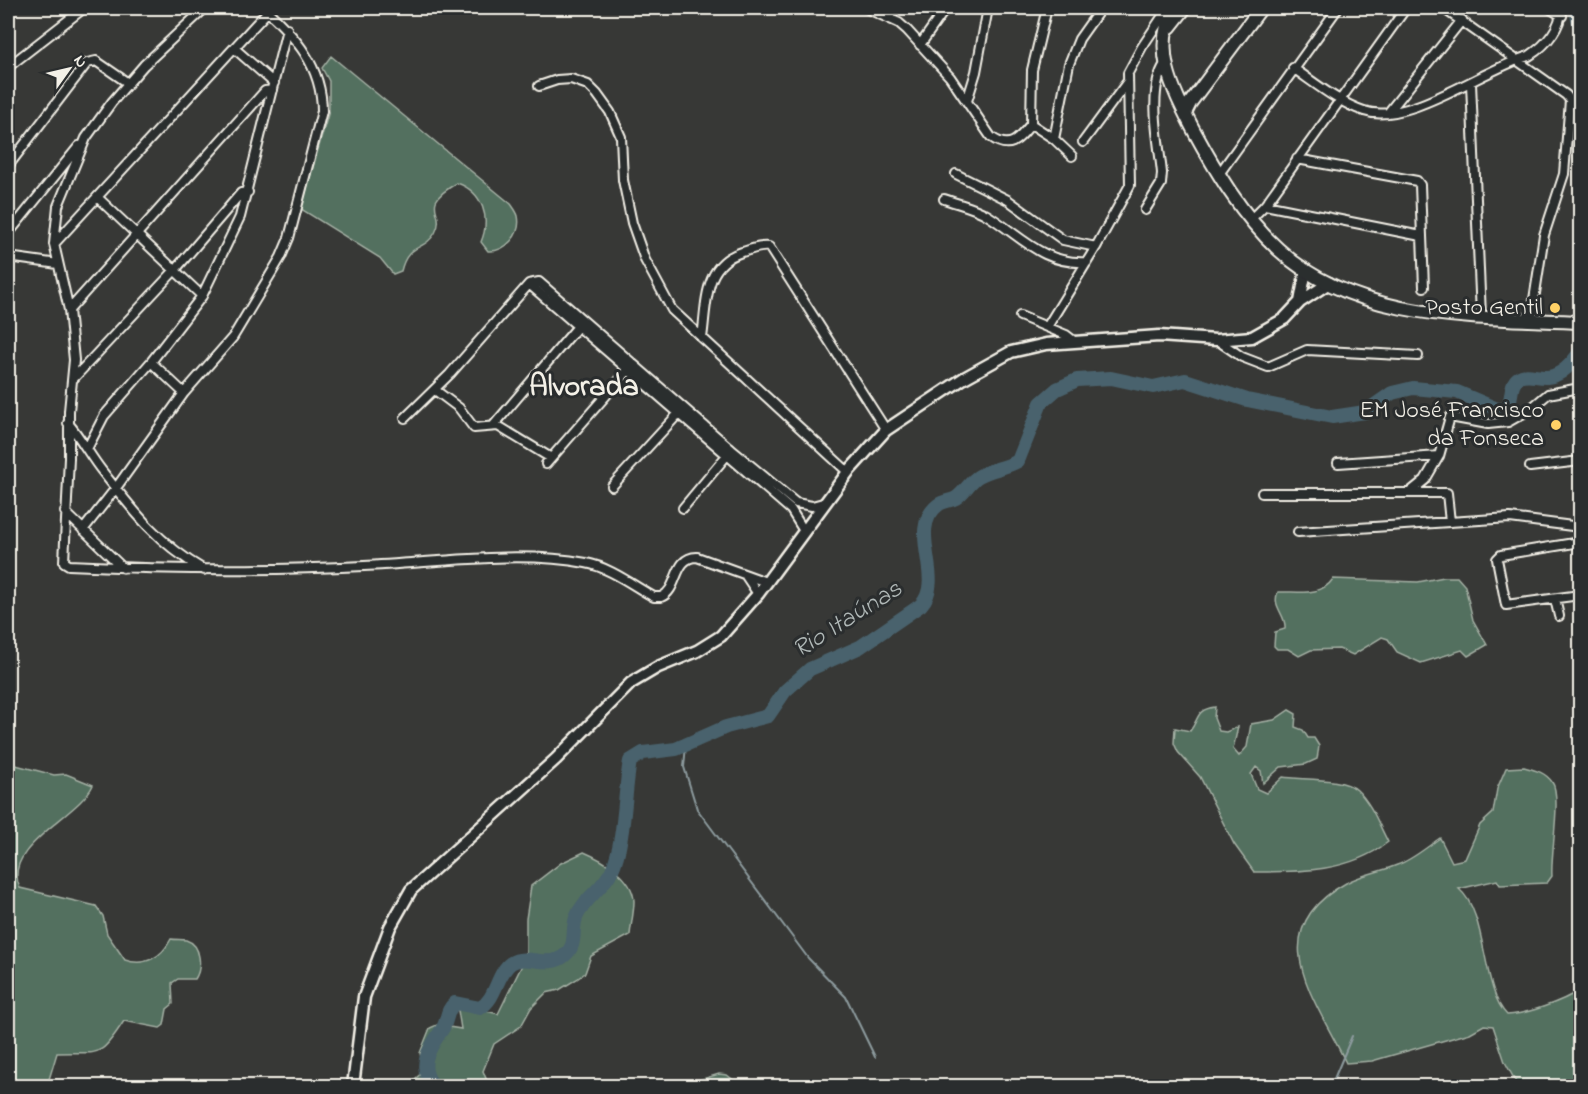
<svg xmlns="http://www.w3.org/2000/svg" width="1588" height="1094" viewBox="0 0 1588 1094" font-family="'Indie Flower',sans-serif">
  <style>
    .green { fill: #536f5f; stroke: #a4b0a4; stroke-width: 1.5 }
    .lines { fill: none; stroke-linecap: round; stroke-linejoin: round }
    .stream { stroke: #8d9b9e; stroke-width: 2 }
    .river { stroke: #49626d; stroke-width: 14 }
    .minor-casing { stroke: #f4f1e8; stroke-width: 12 }
    .secondary-casing { stroke: #f4f1e8; stroke-width: 15 }
    .primary-casing { stroke: #f4f1e8; stroke-width: 16 }
    .minor { stroke: #2a2d2e; stroke-width: 8 }
    .secondary { stroke: #2a2d2e; stroke-width: 10 }
    .primary { stroke: #2a2d2e; stroke-width: 12 }
    .poi-dot { fill: #ffd166; stroke: #2a2d2e; stroke-width: 2 }
    .labels { text-anchor: middle; dominant-baseline: central; stroke-width: 6; stroke-linejoin: round; paint-order: stroke }
    .poi-label { font-size: 24px; fill: #f4f1e8; stroke: #2a2d2e; text-anchor: end }
    .water-label { font-size: 26px; font-style: italic; fill: #b0b8b7; stroke: #2a2d2e }
    .district-label { font-size: 30px; font-weight: bold; fill: #f4f1e8; stroke: #2a2d2e }
  </style>
  <rect width="100%" height="100%" fill="#373836"/>
  <filter id="ink" filterUnits="userSpaceOnUse"><feTurbulence type="fractalNoise" baseFrequency=".0167" numOctaves="2"/><feDisplacementMap in="SourceGraphic" scale="12" xChannelSelector="R" yChannelSelector="G"/><feConvolveMatrix kernelMatrix="1 2 1 2 8 2 1 2 1" color-interpolation-filters="sRGB"/></filter>
  <g filter="url(#ink)">
    <path class="green" d="M331,56L511,204C513,207 517,212 518,216C522,235 505,252 488,251L481,242C491,218 483,192 457,183C416,207 448,210 435,233C424,252 408,242 401,271L393,274L380,258L301,209L329,111V81L322,68Z
      M1444,577H1457L1465,586L1473,620L1487,645L1468,656L1462,650L1421,663L1397,652L1388,639L1382,637L1353,655L1339,649L1311,650L1299,656L1288,649H1277L1274,646L1275,632L1285,629C1287,615 1271,607 1278,592C1297,591 1321,597 1333,579L1418,582Z
      M1215,707L1214,718L1219,731L1226,732L1238,727L1233,749L1239,756L1247,747L1251,724L1274,720L1289,710L1296,714L1295,727L1303,730L1308,738H1314L1319,746L1317,759L1306,764L1281,767L1263,783L1261,771L1256,767L1251,774L1257,789L1266,793L1283,777C1301,780 1343,777 1357,790C1371,803 1379,825 1388,842C1350,872 1300,872 1254,872L1234,844L1200,777L1178,752L1174,743L1175,728L1190,731C1200,718 1195,710 1215,707Z
      M8,763L54,775L66,774L93,785C80,815 0,848 20,888L96,906L103,916L107,934L125,960C145,967 162,957 171,939C176,940 182,939 186,940C202,945 202,968 195,979H178L172,983L173,1004L167,1009L164,1025L160,1028L124,1021C98,1061 101,1051 57,1053L47,1086H8Z
      M1524,767C1535,770 1545,772 1552,782C1562,795 1550,855 1552,876L1547,883L1500,885L1497,880L1459,889C1488,913 1481,989 1507,1015C1528,1014 1563,1001 1580,990V1086H1518L1505,1062L1493,1026L1484,1025L1470,1033L1372,1061L1346,1063C1316,999 1258,932 1346,883C1362,874 1380,872 1397,865C1412,860 1427,847 1440,838L1452,862L1465,859L1480,825L1493,813L1497,789L1506,768Z
      M584,852C603,860 633,877 634,901C634,912 631,924 630,935L591,956L585,973L577,979L559,990L546,993L531,1008L521,1026L494,1044L483,1071L489,1086H407L424,1071L420,1053L430,1028L437,1025L461,1029L457,1004L498,1014L526,957V919L531,886L561,863Z
      M719,1074L727,1075L741,1086H697L699,1080Z"/>
    <g class="lines">
      <path class="stream" d="M686,745L684,767L697,809L808,958L846,997L875,1057
        M1331,1086L1352,1036"/>
      <path class="river" d="M1575,8L1580,26
        M434,1086C415,1066 431,1046 443,1028C448,1019 446,1010 455,1003L480,1008C497,998 496,974 511,963C527,953 548,969 564,956C578,945 571,932 576,918C583,899 604,888 612,870C625,841 624,794 630,761L643,753L676,749L726,727L768,716L785,691L810,669L860,647L921,605C946,578 906,530 938,505C943,501 951,501 956,498C965,492 970,481 979,476C991,469 1006,468 1018,461L1041,403L1057,389L1077,380L1111,378L1153,387L1185,380L1247,400L1332,417L1365,412L1392,393L1413,388L1457,392L1497,409H1506C1514,400 1508,386 1518,378C1527,372 1537,378 1547,377C1562,376 1572,363 1580,352"/>
      <g class="minor-casing">
        <path id="minor" d="M205,8L144,65L112,102L86,138L58,206L54,244L69,310L74,360L69,411V458L64,562L69,565C168,570 266,571 364,566C433,563 518,550 586,563C609,567 634,586 654,597H661C679,590 673,557 697,557L766,582
          M866,8L899,23L907,30L950,77L991,137C1010,151 1018,140 1031,124
          M1443,8L1566,95L1570,100L1564,174L1544,235L1531,319
          M1549,8L1562,16
          M888,17L897,8
          M920,45L946,8
          M234,48L274,83
          M8,67L84,8
          M1293,68C1315,83 1339,103 1364,111C1408,126 1485,68 1529,56C1546,45 1560,29 1562,8
          M1471,83L1481,316
          M539,86L557,80L571,79L588,85L597,94L610,112L621,137L623,180L632,223L645,260L672,310L848,472
          M967,101L976,72L988,8
          M1388,113L1462,20
          M1031,124L1032,70L1047,8
          M1031,124L1054,139L1072,156
          M1054,139L1069,64L1079,39L1101,8
          M1083,142L1128,81
          M1297,159L1417,181L1420,185L1424,287
          M8,166L87,63L96,61L128,83
          M956,174L1008,200L1063,240L1096,247
          M1219,174L1338,8
          M97,197L202,296
          M944,199C958,204 974,207 987,215C1021,236 1043,265 1087,262
          M1265,205L1421,236
          M1145,210L1161,184L1162,173C1159,142 1147,90 1165,64
          M1251,219L1265,205L1406,8
          M8,234L79,146
          M54,244L268,11
          M8,257L58,264
          M69,310L265,91L272,90
          M1020,316L1066,335L1075,342
          M1047,327L1096,247L1130,185L1128,73L1142,47L1168,8
          M702,338C707,303 703,264 742,252C751,250 760,245 769,247L886,430
          M1217,340L1242,357L1268,367L1307,350L1418,356
          M151,362L184,393
          M74,378L175,270L241,193L248,192
          M435,390L459,408L474,428L498,426L551,458
          M405,418L450,374L529,284
          M68,423C81,438 90,456 102,471C134,512 159,544 204,570
          M494,425L580,324
          M88,447L104,416L151,362L202,296L240,217L287,29
          M1338,463L1439,456L1450,417L1488,424L1508,422L1529,410L1548,394L1580,388
          M546,464L630,368
          M1530,467L1580,461
          M612,486L680,412
          M1262,493H1409L1425,480L1439,456
          M1409,493H1447L1450,522
          M683,508L728,454
          M65,512L123,568
          M83,530L116,488L184,393L233,337L281,257L289,238L322,111C322,66 295,36 264,8
          M804,531L791,510L529,284L539,282L732,450L796,503L812,506L823,503
          M1298,532L1510,518L1580,527
          M1580,542L1501,555L1497,559L1506,605L1580,595
          M746,576L758,594
          M1555,599L1559,616"/>
      </g>
      <g class="secondary-casing">
        <path id="secondary" d="M1300,302L1306,270
          M353,1086L364,997L390,927L411,890L556,759L631,683L658,667L697,651L721,636L758,594L848,472L886,430L964,378L1011,352L1046,344L1159,336L1216,340L1252,337L1284,319L1300,302L1329,283"/>
      </g>
      <g class="primary-casing">
        <path id="primary" d="M1174,8C1152,49 1172,88 1192,127C1215,170 1242,216 1278,249C1357,323 1480,317 1580,322
          M1170,27L1185,8
          M1185,113L1190,103L1261,8"/>
      </g>
      <use href="#minor" class="minor"/>
      <use href="#secondary" class="secondary"/>
      <use href="#primary" class="primary"/>
    </g>
  </g>
  <g class="poi-dot">
    <circle cx="1555" cy="308" r="6"/>
    <circle cx="1556" cy="425" r="6"/>
  </g>
  <g class="labels">
    <g class="poi-label">
      <text x="1543" y="308">Posto Gentil</text>
      <text x="1544" y="411">EM José Francisco<tspan x="1544" dy="28">da Fonseca</tspan></text>
    </g>
    <g class="water-label">
      <text transform="translate(848 620) rotate(-32)">Rio Itaúnas</text>
    </g>
    <g class="district-label">
      <text x="584" y="388">Alvorada</text>
    </g>
  </g>
  <rect width="1588" height="1094" fill="none" stroke="#2a2d2e" stroke-width="30"/>
  <rect x="15" y="15" width="1558" height="1064" fill="none" stroke="#f4f1e8" stroke-width="2" filter="url(#ink)"/>
  <g transform="translate(69 69) rotate(56)" stroke="#2a2d2e" stroke-width="4.5" paint-order="stroke">
  <path d="M0-4.5L10 22L0 15L-10 22Z" fill="#f4f1e8"/>
  <text y="-9" font-size="16" font-weight="bold" text-anchor="middle" fill="#f4f1e8">N</text>
  </g>
</svg>
